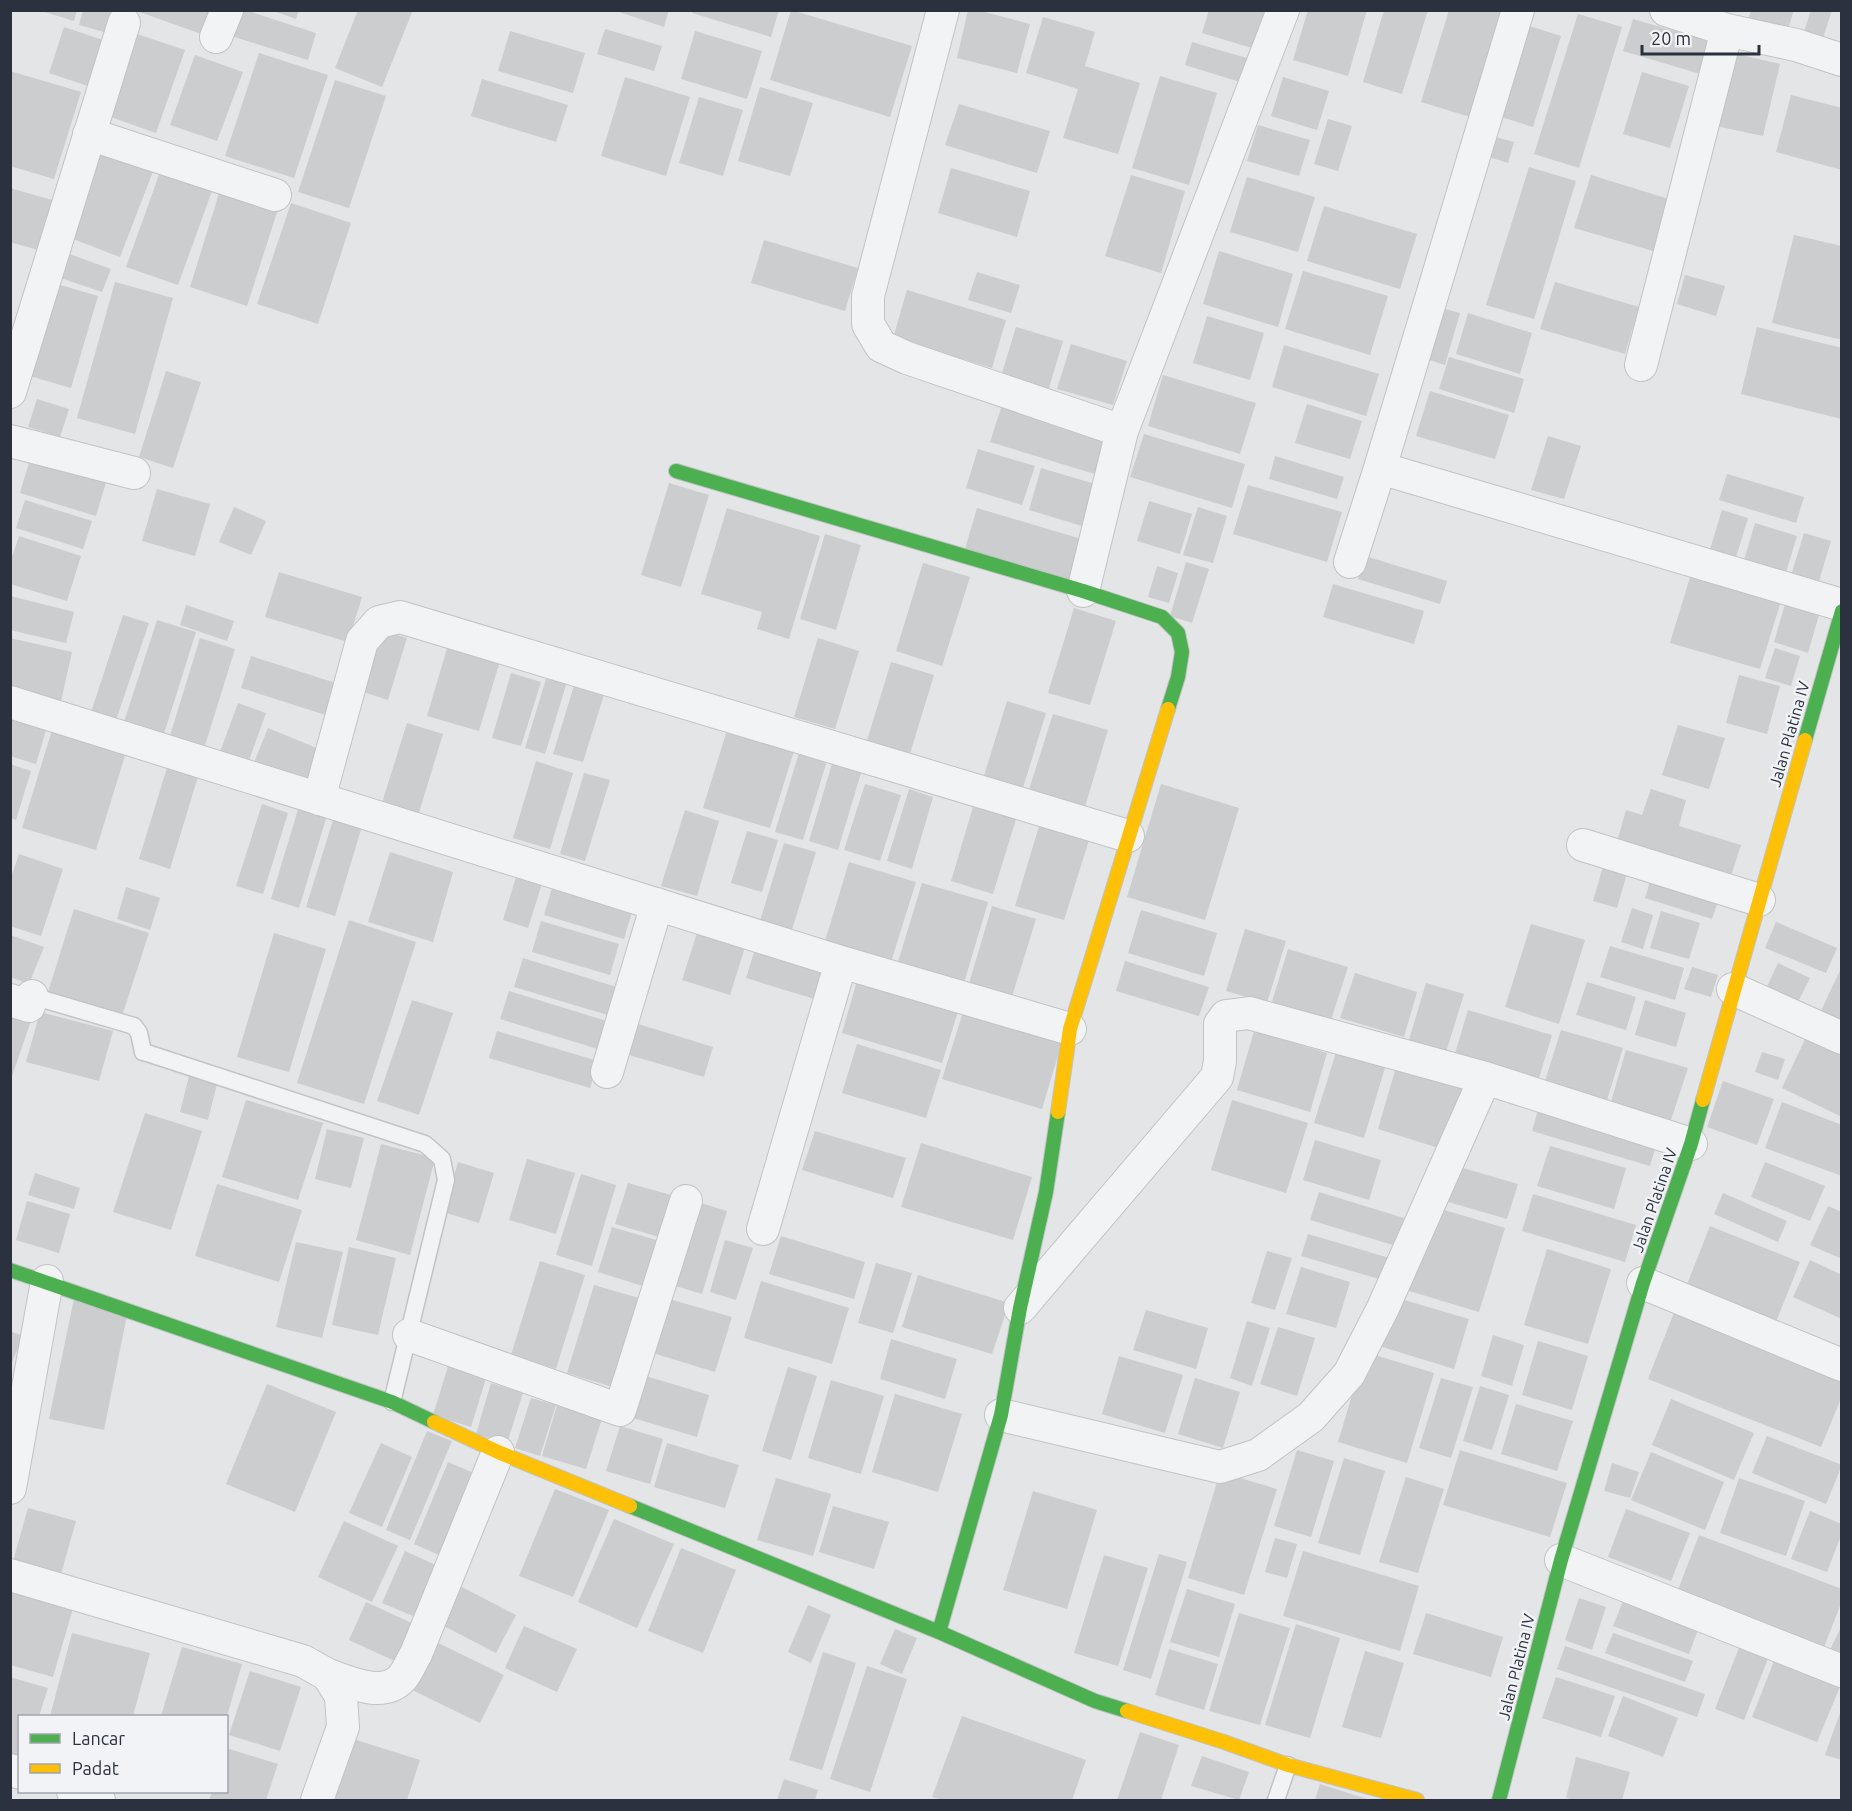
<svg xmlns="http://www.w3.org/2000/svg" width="1852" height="1811" viewBox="0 0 1852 1811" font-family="Ubuntu,sans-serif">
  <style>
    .building { fill: #cbcdcf }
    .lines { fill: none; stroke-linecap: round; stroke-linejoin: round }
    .lane-casing { stroke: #c1c3c5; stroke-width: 19 }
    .street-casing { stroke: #c1c3c5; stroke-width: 34 }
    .fast-casing { stroke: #c1c3c5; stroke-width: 16 }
    .slow-casing { stroke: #c1c3c5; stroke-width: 16 }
    .lane { stroke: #f2f3f4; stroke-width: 16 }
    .street { stroke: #f2f3f4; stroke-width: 32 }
    .fast { stroke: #4caf50; stroke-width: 14 }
    .slow { stroke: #ffc107; stroke-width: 14 }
    .labels { text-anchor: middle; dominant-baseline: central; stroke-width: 5; stroke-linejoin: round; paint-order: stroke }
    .street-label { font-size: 16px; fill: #2b313f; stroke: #f1f3f6 }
  </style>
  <rect width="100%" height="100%" fill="#e3e5e7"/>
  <path class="building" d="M38,10H77L74,21Z
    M83,10H118L111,34L79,25Z
    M134,10H216L207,36Z
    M238,10H245L316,33L308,60L231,36Z
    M271,10H299L296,19Z
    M358,10H413L382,87L335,68Z
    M613,10H669L664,27Z
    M693,10H779L771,37L692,13Z
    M791,10L912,46L890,117L770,80Z
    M968,10H977L1030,24L1017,73L957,58Z
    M1209,10H1275L1262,51L1202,33Z
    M1308,10H1367L1348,76L1293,60Z
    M1384,10H1428L1402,94L1363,82Z
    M1449,10H1503L1470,117L1421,102Z
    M1751,10H1794L1785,38L1746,26Z
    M1811,10H1832L1821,44L1802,38Z
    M1578,14L1622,27L1579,168L1534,154Z
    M1043,17L1095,32L1085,66L1140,83L1118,154L1063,138L1078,89L1026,73Z
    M1633,19L1716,43L1707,76L1623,51Z
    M1523,24L1561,36L1533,127L1495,115Z
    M64,27L106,41L91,87L49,73Z
    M605,29L662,46L654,71L597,54Z
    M510,31L585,53L573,93L498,71Z
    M695,31L762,51L747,99L681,79Z
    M137,34L185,50L156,133L108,116Z
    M1192,42L1250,59L1243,83L1185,65Z
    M259,53L328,75L294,178L225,156Z
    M1733,53L1780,64L1763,136L1716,126Z
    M195,55L243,72L217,141L170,125Z
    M10,71L81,92L54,179L10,166Z
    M1642,72L1689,86L1670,148L1623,134Z
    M1160,76L1217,93L1189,185L1132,168Z
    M625,77L690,97L666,176L601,156Z
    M1283,77L1329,91L1317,130L1271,116Z
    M482,79L568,105L556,142L471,116Z
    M335,80L386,96L349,208L298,192Z
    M760,87L813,103L790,176L738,161Z
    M1791,95L1842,108V170L1776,152Z
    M699,97L743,110L723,176L679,163Z
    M959,104L1050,131L1037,173L945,145Z
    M1328,119L1352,126L1338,171L1314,164Z
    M1258,125L1310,140L1299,176L1247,161Z
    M1485,134L1514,142L1508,163L1479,154Z
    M102,149L154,169L120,257L68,237Z
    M1529,167L1576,181L1534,319L1486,305Z
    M951,168L1030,191L1017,237L938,213Z
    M160,172L212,191L178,285L126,267Z
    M1131,175L1185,191L1161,273L1105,256Z
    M1591,175L1669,199L1653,251L1574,228Z
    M1247,177L1315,197L1298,252L1230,232Z
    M221,187L279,206L247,306L190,287Z
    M10,188L52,200L38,250L10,242Z
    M291,203L351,223L318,324L257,304Z
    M1324,206L1417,234L1400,289L1307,261Z
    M1794,235L1842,246V340L1772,323Z
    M764,240L858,268L845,311L751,283Z
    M61,251L111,269L102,292L52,275Z
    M1219,251L1293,274L1278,327L1203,304Z
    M1303,271L1388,296L1370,355L1285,329Z
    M977,272L1020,285L1011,313L968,300Z
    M1685,275L1725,286L1716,316L1677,304Z
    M50,282L98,296L71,388L23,374Z
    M115,282L173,298L135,434L77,418Z
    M1555,282L1639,307L1625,354L1540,329Z
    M907,290L1006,320L992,368L893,338Z
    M1438,307L1460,313L1445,365L1423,358Z
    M1468,313L1532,333L1520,374L1456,354Z
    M1207,316L1264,333L1250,380L1193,363Z
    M1016,327L1063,341L1046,398L999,383Z
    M1757,327L1842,348V419L1741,394Z
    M1071,344L1127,361L1113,405L1057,389Z
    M1284,345L1379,374L1366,416L1272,387Z
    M1449,357L1524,379L1514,413L1439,389Z
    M166,371L201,382L173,468L139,457Z
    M1163,375L1256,403L1240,454L1148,426Z
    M1430,391L1509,415L1495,459L1416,436Z
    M37,399L69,409L60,437L28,427Z
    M1004,399L1115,432L1101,476L990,442Z
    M1307,404L1362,421L1350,459L1295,443Z
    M1144,434L1245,464L1232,508L1130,477Z
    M1548,436L1581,446L1564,499L1531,490Z
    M978,449L1035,466L1022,505L966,488Z
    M31,456L107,479L96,516L20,493Z
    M1275,456L1344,477L1337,499L1269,479Z
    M1041,468L1095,484L1082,526L1029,510Z
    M1727,474L1804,497L1796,523L1719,500Z
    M669,483L709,495L681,587L641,575Z
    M1248,485L1342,512L1327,562L1233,534Z
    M157,489L210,504L195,556L142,541Z
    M25,500L92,521L83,549L16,528Z
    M1149,501L1192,514L1180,554L1137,541Z
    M234,507L266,521L251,555L219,542Z
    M1198,507L1227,516L1213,563L1183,555Z
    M727,508L820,536L789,639L757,629L762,612L701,594Z
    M977,508L1085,540L1072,581L965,549Z
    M1722,510L1748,518L1733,567L1707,559Z
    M1755,523L1797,536L1783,582L1741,570Z
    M1804,533L1831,541L1817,588L1790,579Z
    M825,534L861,545L836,630L800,619Z
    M19,536L81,556L67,601L10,584V563Z
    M1365,556L1447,581L1440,604L1358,579Z
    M1186,562L1209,569L1192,623L1170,616Z
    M923,563L970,577L942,666L896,651Z
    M1157,566L1178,573L1169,603L1148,597Z
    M279,572L362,597L348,642L265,617Z
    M1691,574L1781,601L1760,669L1670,643Z
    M1333,584L1424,611L1414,644L1323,617Z
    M10,596L74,612L66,643L10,630Z
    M1787,597L1821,608L1808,653L1774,642Z
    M186,605L234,621L227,641L180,625Z
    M1074,608L1116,621L1090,705L1048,693Z
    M123,615L149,623L116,720L91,712Z
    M157,620L196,632L163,737L123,725Z
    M379,629L407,638L388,700L360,691Z
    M10,638L72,652L61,701L10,689Z
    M200,638L235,649L203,752L168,742Z
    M818,638L859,651L835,729L794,717Z
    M448,645L500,661L479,731L427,716Z
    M1775,648L1800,656L1791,686L1765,678Z
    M251,656L342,685L332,717L241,688Z
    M891,662L934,675L908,760L865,747Z
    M549,669L569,675L545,754L525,748Z
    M511,673L541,682L521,746L492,738Z
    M1739,675L1780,686L1767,734L1726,723Z
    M576,679L606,688L583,762L553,754Z
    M1007,701L1046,713L1022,791L983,779Z
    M238,703L266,713L248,763L220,752Z
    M1053,714L1108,730L1084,810L1028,793Z
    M10,716L47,727L36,764L10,756Z
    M407,723L443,734L418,816L381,806Z
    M1678,725L1725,738L1709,789L1662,775Z
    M268,728L324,751L308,788L253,765Z
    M52,730L126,752L96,850L22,828Z
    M727,730L794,751L770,828L703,808Z
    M801,746L829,754L803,840L775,832Z
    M834,757L863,766L838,850L809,841Z
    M169,761L200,770L170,869L139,859Z
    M536,761L573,773L550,849L513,838Z
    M10,764L31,771L16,820L10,818Z
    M584,773L610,780L585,861L560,854Z
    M865,784L901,795L880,861L844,850Z
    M1161,784L1239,808L1205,920L1127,897Z
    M909,789L933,797L912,869L887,861Z
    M1651,789L1686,800L1679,826L1741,845L1730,879L1616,845L1626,810L1642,815Z
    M300,803L328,812L299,908L271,899Z
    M262,804L288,813L263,894L236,886Z
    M973,807L1016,819L993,894L951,881Z
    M685,810L719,821L697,896L661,886Z
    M334,817L362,826L335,916L306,907Z
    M1040,823L1090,837L1064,920L1015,906Z
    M747,831L778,840L762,892L731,883Z
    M784,843L816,852L791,933L759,924Z
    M390,852L453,872L433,942L368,922Z
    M19,854L63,869L41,936L10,926V880Z
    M1606,856L1630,863L1617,908L1593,901Z
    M849,862L916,882L891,962L825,941Z
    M519,867L545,874L528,928L503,920Z
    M1653,872L1721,893L1712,919L1645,898Z
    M555,878L635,902L624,939L544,915Z
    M922,883L988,902L964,983L898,962Z
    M126,887L160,898L150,930L117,919Z
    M992,906L1036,919L1011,1000L968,987Z
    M1632,908L1653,915L1643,949L1621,942Z
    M74,909L149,933L122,1016L48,992Z
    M1141,910L1217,933L1204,976L1128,953Z
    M1661,911L1700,923L1689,959L1650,948Z
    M349,920L416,942L364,1104L297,1083Z
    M541,921L619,944L610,975L532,952Z
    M1776,922L1837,948L1826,973L1765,948Z
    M1531,924L1585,940L1559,1024L1505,1007Z
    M1245,929L1286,941L1267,1003L1226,991Z
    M698,930L746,944L730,995L682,980Z
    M274,933L326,949L289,1072L237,1057Z
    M10,935L44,947L29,984L10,977Z
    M756,946L831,969L821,1001L746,978Z
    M1610,946L1684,968L1675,1000L1600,977Z
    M1288,949L1348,967L1331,1020L1272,1002Z
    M523,958L623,989L614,1017L514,987Z
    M1125,961L1209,987L1199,1016L1116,991Z
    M1778,963L1810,978L1796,1006L1765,991Z
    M1842,966V1024L1819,1015Z
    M1692,967L1718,975L1711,997L1684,989Z
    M1355,973L1417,992L1404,1037L1340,1018Z
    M859,974L960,1005L942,1063L842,1033Z
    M1587,982L1636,997L1626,1030L1576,1015Z
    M1426,983L1464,994L1446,1052L1409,1040Z
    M509,991L610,1022L601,1050L500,1019Z
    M412,1000L453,1013L419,1115L377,1101Z
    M1645,1000L1686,1013L1676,1047L1635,1035Z
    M10,1007L33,1015L11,1079H10Z
    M964,1009L1063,1039L1042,1109L942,1079Z
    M1468,1010L1552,1035L1538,1081L1454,1057Z
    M40,1012L113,1031L99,1081L26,1062Z
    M632,1022L713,1047L704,1077L622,1053Z
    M1561,1030L1623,1048L1607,1100L1545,1081Z
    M497,1031L598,1061L590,1088L489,1058Z
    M1254,1031L1327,1053L1310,1112L1237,1090Z
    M1807,1035L1842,1052V1117L1782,1088Z
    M857,1044L941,1070L926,1118L842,1093Z
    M1338,1046L1387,1061L1364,1138L1314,1123Z
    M1626,1050L1688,1068L1671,1120L1611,1102Z
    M1762,1052L1785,1059L1778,1080L1755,1072Z
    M1397,1064L1468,1085L1448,1151L1378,1129Z
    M190,1072L218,1080L208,1120L180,1112Z
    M1723,1081L1774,1099L1757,1145L1707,1127Z
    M246,1100L323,1123L298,1200L222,1177Z
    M1232,1100L1308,1123L1286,1193L1211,1170Z
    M1782,1102L1842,1125V1176L1765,1148Z
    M1540,1103L1658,1139L1650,1166L1532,1131Z
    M145,1113L202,1131L171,1230L113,1212Z
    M327,1129L364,1138L351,1188L315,1179Z
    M815,1131L906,1158L893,1198L802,1170Z
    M1315,1140L1381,1160L1369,1200L1303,1180Z
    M921,1143L1032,1177L1013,1240L901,1207Z
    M381,1144L435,1158L410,1255L356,1240Z
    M1550,1146L1626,1168L1614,1209L1537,1186Z
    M527,1159L575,1173L556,1234L509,1220Z
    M458,1162L494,1173L479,1223L443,1212Z
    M1765,1162L1825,1186L1810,1221L1751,1197Z
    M1456,1166L1518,1184L1507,1219L1445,1201Z
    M35,1173L80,1188L74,1209L28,1195Z
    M581,1174L616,1185L592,1266L556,1255Z
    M628,1183L682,1198L669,1240L615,1224Z
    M217,1184L302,1210L279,1282L195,1256Z
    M1319,1192L1404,1218L1396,1246L1310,1220Z
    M1723,1193L1787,1221L1778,1242L1714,1214Z
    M1533,1194L1636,1225L1625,1262L1522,1231Z
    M27,1201L70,1214L59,1253L16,1240Z
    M694,1201L727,1211L702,1294L669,1284Z
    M1431,1206L1505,1228L1479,1312L1406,1290Z
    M1828,1206L1842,1212V1259L1810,1245Z
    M1710,1226L1800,1262L1774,1327L1684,1292Z
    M612,1227L663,1242L649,1288L598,1272Z
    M1308,1234L1396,1260L1389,1282L1301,1256Z
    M781,1236L865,1262L854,1299L769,1274Z
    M725,1240L753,1248L736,1300L710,1292Z
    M296,1242L343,1252L322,1338L276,1327Z
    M349,1247L396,1258L378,1335L332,1325Z
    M1547,1249L1611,1269L1588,1344L1524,1325Z
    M1267,1251L1292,1258L1275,1310L1251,1303Z
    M1810,1260L1842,1275V1319L1793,1297Z
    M540,1261L585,1275L556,1369L511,1355Z
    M876,1263L912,1273L893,1333L858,1323Z
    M1301,1267L1350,1282L1336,1328L1286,1314Z
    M918,1275L1009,1303L992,1354L902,1327Z
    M761,1281L849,1308L832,1364L744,1338Z
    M594,1285L639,1298L612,1387L567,1373Z
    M662,1297L732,1317L715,1372L646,1351Z
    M1394,1297L1469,1319L1454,1369L1379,1346Z
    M74,1299L128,1310L104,1430L49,1419Z
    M1146,1310L1208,1328L1196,1369L1133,1350Z
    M1675,1310L1842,1375V1396L1821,1447L1648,1379Z
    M1247,1321L1270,1328L1252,1386L1230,1378Z
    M1278,1327L1315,1338L1297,1396L1260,1384Z
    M10,1331L23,1336L10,1367Z
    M1493,1335L1524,1345L1512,1386L1481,1376Z
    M891,1339L957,1359L945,1399L880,1379Z
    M1538,1341L1588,1356L1572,1410L1522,1395Z
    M1365,1352L1434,1373L1407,1463L1338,1442Z
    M1119,1356L1183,1375L1165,1433L1102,1414Z
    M449,1363L487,1375L471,1427L433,1415Z
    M788,1367L817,1376L791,1460L762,1451Z
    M636,1373L709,1395L697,1437L623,1415Z
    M1195,1378L1240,1392L1223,1448L1178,1434Z
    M1441,1378L1473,1387L1451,1458L1419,1448Z
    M831,1380L884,1396L861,1474L808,1458Z
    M491,1383L523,1393L507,1443L476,1434Z
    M267,1384L336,1412L295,1512L226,1484Z
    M1480,1386L1509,1395L1492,1450L1463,1441Z
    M895,1394L962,1414L938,1492L872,1472Z
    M560,1395L605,1409L586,1469L542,1456Z
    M531,1398L556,1405L540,1456L515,1448Z
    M1671,1399L1754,1433L1734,1480L1652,1445Z
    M1516,1404L1573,1421L1557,1471L1501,1454Z
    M620,1426L663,1439L650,1484L606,1471Z
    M427,1431L452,1441L410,1540L386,1530Z
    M1767,1436L1842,1465L1826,1504L1752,1473Z
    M381,1443L412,1457L382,1527L349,1513Z
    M667,1443L739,1465L725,1508L654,1487Z
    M1297,1450L1334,1461L1311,1537L1274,1526Z
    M1460,1450L1567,1483L1550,1537L1443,1505Z
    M1651,1452L1724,1482L1705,1530L1631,1500Z
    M1344,1458L1385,1471L1360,1555L1318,1543Z
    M448,1462L476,1474L441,1556L414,1544Z
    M1612,1463L1639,1472L1630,1498L1604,1491Z
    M1220,1472L1277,1489L1244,1595L1188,1578Z
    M1406,1477L1444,1489L1418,1573L1379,1562Z
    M776,1478L831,1494L813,1556L757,1540Z
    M1739,1478L1805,1501L1786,1556L1720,1533Z
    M555,1489L609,1510L573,1597L519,1576Z
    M1033,1491L1097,1510L1067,1609L1003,1590Z
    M833,1506L889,1522L874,1569L819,1552Z
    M28,1508L76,1521L61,1574L13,1561Z
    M1626,1509L1690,1533L1671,1581L1608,1557Z
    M1810,1511L1842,1524V1533L1827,1572L1791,1559Z
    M614,1519L674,1544L637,1628L578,1602Z
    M344,1521L398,1546L372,1602L318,1577Z
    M1699,1535L1842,1589V1601L1822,1652L1676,1595Z
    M1275,1538L1297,1544L1287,1578L1265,1572Z
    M681,1548L736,1570L703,1653L648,1631Z
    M405,1551L440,1567L418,1618L382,1603Z
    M1303,1551L1419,1586L1400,1651L1283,1616Z
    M1159,1554L1187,1562L1151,1679L1123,1670Z
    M1104,1555L1148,1568L1118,1666L1074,1653Z
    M458,1585L516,1615L496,1653L438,1623Z
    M10,1587L74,1605L53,1677L10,1665Z
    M1187,1589L1235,1604L1219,1657L1170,1642Z
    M1625,1596L1700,1624L1689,1654L1613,1626Z
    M1579,1598L1606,1607L1592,1650L1565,1640Z
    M366,1602L416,1625L399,1663L349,1640Z
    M808,1605L831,1615L811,1663L788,1652Z
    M1239,1613L1290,1628L1260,1725L1209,1711Z
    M1426,1613L1503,1637L1491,1677L1413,1654Z
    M1296,1624L1340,1638L1310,1738L1265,1725Z
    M1842,1625V1657L1829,1652Z
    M524,1626L577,1649L557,1692L505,1668Z
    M895,1629L917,1638L902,1674L880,1664Z
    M72,1633L150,1653L133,1716H50Z
    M1613,1633L1693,1661L1685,1682L1605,1653Z
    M432,1640L504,1675L480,1723L408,1688Z
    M1740,1645L1769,1656L1744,1720L1715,1709Z
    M1565,1646L1705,1694L1697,1717L1557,1669Z
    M182,1647L242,1664L227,1716H161Z
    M1169,1649L1218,1664L1204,1710L1155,1695Z
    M1365,1651L1404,1663L1381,1738L1342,1727Z
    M823,1652L856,1663L822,1770L789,1760Z
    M1776,1656L1842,1682L1817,1742L1752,1717Z
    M867,1666L907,1679L870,1792L830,1779Z
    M250,1671L301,1687L280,1751L229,1735Z
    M10,1677L48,1688L39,1716H20V1759L10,1756Z
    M1556,1677L1615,1696L1601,1737L1542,1718Z
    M1623,1696L1678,1718L1663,1757L1608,1736Z
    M1841,1710H1842V1760L1825,1755Z
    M962,1716L1086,1760L1072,1800H943L932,1797Z
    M1140,1732L1179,1745L1161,1800H1117Z
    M350,1738L420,1760L407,1800H330Z
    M226,1748L278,1764L266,1800H209L212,1792H226Z
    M1202,1756L1249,1772L1239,1800L1191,1786Z
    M1576,1757L1630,1772L1622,1800H1575L1566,1798Z
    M784,1779L818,1790L815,1800H777Z
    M1320,1784L1370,1800H1315Z"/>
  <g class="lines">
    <g class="lane-casing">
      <path id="lane" d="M32,996L134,1026L139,1033L143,1052L147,1053L425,1144L442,1159L446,1180L392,1402
        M1276,1800L1288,1765"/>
    </g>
    <g class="street-casing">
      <path id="street" d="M943,10L868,296V324L881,346L907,358L1122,431
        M1518,10L1380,468L1842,605
        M1666,10L1727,30L1796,45L1842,60
        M216,37L227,10
        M89,134L275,195
        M1641,365L1727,30
        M10,392L124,23
        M10,441L134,473
        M1350,562L1380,468
        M1083,591L1122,431L1283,10
        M10,702L841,962L1070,1029
        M319,799L362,641L379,622L400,617L1128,836
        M1583,845L1759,900
        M1733,989L1842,1038
        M10,1000L29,1006L32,996
        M607,1072L657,904
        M763,1229L841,962
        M1643,1283L1842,1365
        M1020,1308L1217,1077L1220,1061V1024L1226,1016L1249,1013L1485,1078L1691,1144
        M409,1335L620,1410L686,1201
        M1001,1415L1220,1467L1258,1455L1311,1417L1349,1374L1383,1308L1485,1078
        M10,1488L47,1281
        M1561,1560L1842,1671
        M10,1575L303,1661L328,1675L341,1696L343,1727L317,1800
        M328,1675C349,1682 382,1698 401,1679C407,1673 411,1662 416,1654L498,1452
        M10,1770L20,1773
        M73,1792L99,1800"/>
    </g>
    <g class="fast-casing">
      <path id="fast" d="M676,471L1083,591L1162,617L1178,633L1182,652L1178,677L1168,709
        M1805,740L1842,611
        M10,1270L392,1402L434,1422
        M630,1506L939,1632L1095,1701L1127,1711
        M939,1632L1001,1415L1020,1308L1046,1192L1058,1112
        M1499,1800L1561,1560L1643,1283L1691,1144L1703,1100"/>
    </g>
    <g class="slow-casing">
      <path id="slow" d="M1703,1100L1805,740
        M1058,1112L1070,1029L1168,709
        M434,1422L498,1452L630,1506
        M1127,1711L1224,1742L1288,1765L1417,1800"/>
    </g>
    <use href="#lane" class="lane"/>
    <use href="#street" class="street"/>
    <use href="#fast" class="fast"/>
    <use href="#slow" class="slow"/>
  </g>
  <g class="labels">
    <g class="street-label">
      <text transform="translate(1789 734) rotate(-74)">Jalan Platina IV</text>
      <text transform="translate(1654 1200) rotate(-71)">Jalan Platina IV</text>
      <text transform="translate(1516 1667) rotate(-76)">Jalan Platina IV</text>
    </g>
  </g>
  <rect width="1852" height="1811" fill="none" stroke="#2b313f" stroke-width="24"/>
  <rect x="18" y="1715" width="210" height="78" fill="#f1f3f6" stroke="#a2a5ad" stroke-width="1.5"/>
  <rect x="30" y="1734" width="30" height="9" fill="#4caf50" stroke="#a2a5ad" stroke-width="1.5"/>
  <text x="72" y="1745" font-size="18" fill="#2b313f">Lancar</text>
  <rect x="30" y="1764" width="30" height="9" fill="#ffc107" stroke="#a2a5ad" stroke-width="1.5"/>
  <text x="72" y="1775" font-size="18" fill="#2b313f">Padat</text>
  <path d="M1642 45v9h117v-9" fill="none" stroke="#2b313f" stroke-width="3"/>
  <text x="1651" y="45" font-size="18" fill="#2b313f" stroke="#f1f3f6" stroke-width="4.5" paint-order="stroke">20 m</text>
</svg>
